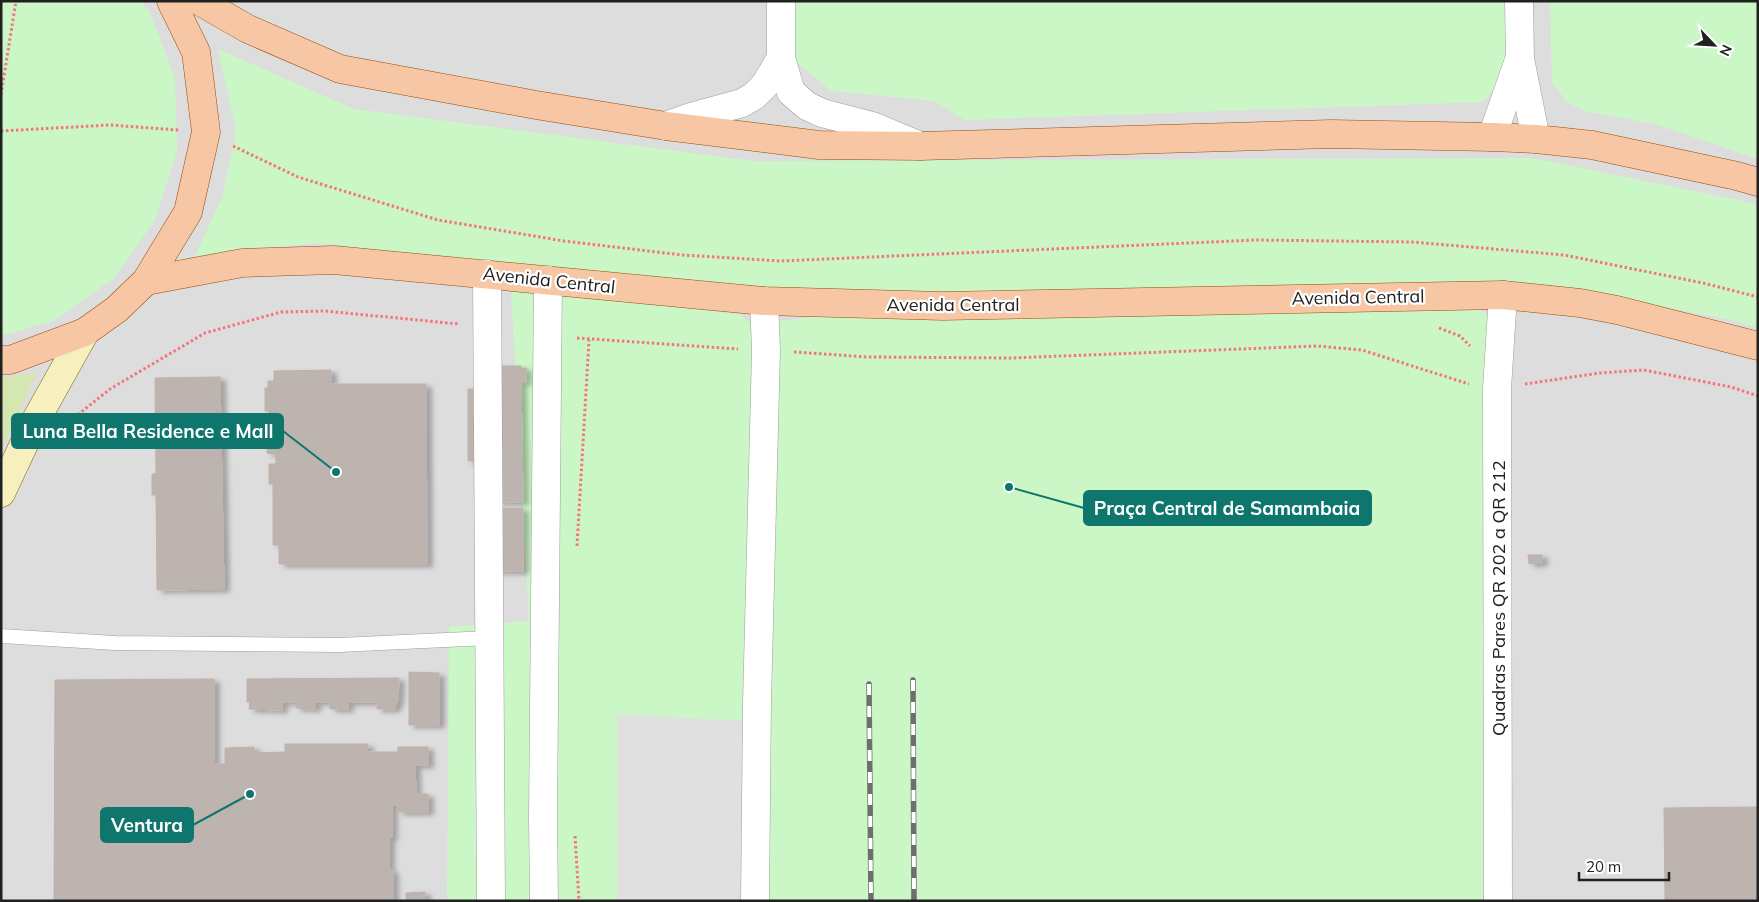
<svg xmlns="http://www.w3.org/2000/svg" width="1759" height="902" viewBox="0 0 1759 902" font-family="Mulish,sans-serif">
  <style>
    .residential { fill: #dedddd }
    .grass { fill: #d4e7b0 }
    .park { fill: #cbf7c7 }
    .parking { fill: #e0e0e0 }
    .building { fill: #bdb4b0; stroke: #c1b0aa; filter: url(#shadow) }
    .lines { fill: none; stroke-linecap: round; stroke-linejoin: round }
    .service-casing { stroke: #9d9d9d; stroke-width: 15 }
    .minor-casing { stroke: #9d9d9d; stroke-width: 29 }
    .tertiary-casing { stroke: #9d9d9d; stroke-width: 29 }
    .secondary-casing { stroke: #746d0b; stroke-width: 29 }
    .primary-casing { stroke: #954e08; stroke-width: 29 }
    .path { stroke: #f3757d; stroke-width: 3; stroke-dasharray: 2.5 2.5; stroke-linecap: butt }
    .service { stroke: #fff; stroke-width: 14 }
    .minor { stroke: #fff; stroke-width: 28 }
    .tertiary { stroke: #fff; stroke-width: 28 }
    .secondary { stroke: #f7f0be; stroke-width: 28 }
    .primary { stroke: #f7c6a5; stroke-width: 28 }
    .rail-casing { stroke: #6e6e6e; stroke-width: 5.5 }
    .rail { stroke: #fff; stroke-width: 4; stroke-dasharray: 11; stroke-linecap: butt }
    .labels { text-anchor: middle; dominant-baseline: central; stroke-width: 4.5; stroke-linejoin: round; paint-order: stroke }
    .street-label { font-size: 18px; fill: #202020; stroke: #fff }
    .leader { fill: none; stroke: #0f766e; stroke-width: 2 }
    .callout-dot { fill: #0f766e; stroke: #fff; stroke-width: 2 }
    .callout { fill: #0f766e; stroke: #0f766e; stroke-width: 2 }
    .callout-label { font-size: 19px; text-anchor: middle; font-weight: bold; fill: #fff }
  </style>
  <defs>
    <filter id="shadow"><feDropShadow dx="5.5" dy="3" stdDeviation="2.5" flood-color="#0004"/></filter>
  </defs>
  <rect width="100%" height="100%" fill="#f0ece7"/>
  <path class="residential" d="M1,1H1758V901H1Z"/>
  <path class="grass" d="M37,372L1,450V378Z"/>
  <path class="park" d="M1,1H141L149,11L175,78L177,151L155,220L113,279L53,321L1,336Z
    M772,1H1510V44L1503,80L1483,102L965,120L934,101L831,91L773,42Z
    M1550,1H1758V159L1655,124L1588,112L1567,102L1552,82Z
    M218,49L354,109L753,161L1532,158L1758,204V328L1732,320L1539,284H1394L790,295L604,278L317,243L195,256L222,198L236,130Z
    M511,290L740,314L751,324L805,318L824,310L1464,301L1486,314L1495,353L1502,901H447L449,627L529,621Z"/>
  <path class="parking" d="M617,714L761,722L758,901H617Z"/>
  <path class="building" d="M496,366H521V368H526V382H521L523,502H497Z
    M331,370V384H426L427,564H279V545H273V484H269V464H276V454L267,453L269,411H265V388H268V381H274V371Z
    M220,377L224,589L157,590L156,495H152V474H156L155,378Z
    M468,389H491L492,461H468Z
    M523,508V571H496L495,509Z
    M1528,555H1542V563L1529,564Z
    M409,672L439,673V725H409Z
    M399,678L398,702L396,701L395,709H377V702H348V709H330V702H315V709L296,708V702H282V710L249,709L250,702H247V679Z
    M214,679V764H225V748L254,747V753L285,752V744H368L367,752H398V747H428V765H415L416,794H428V812H398V805H392V837L389,838V870H393V901H54L55,680Z
    M1758,807V901H1665L1664,808Z
    M425,892V901H406V893Z"/>
  <g class="lines">
    <g class="service-casing">
      <path id="service" d="M1,636L115,643L339,645L489,638"/>
    </g>
    <g class="minor-casing">
      <path id="minor" d="M781,1V58L791,92L807,106L822,113L872,126L920,146
        M666,126L691,117L742,103L754,96L765,85L781,58
        M487,274L491,901
        M544,901L543,817L548,280
        M755,901L757,703L766,350L764,301"/>
    </g>
    <g class="tertiary-casing">
      <path id="tertiary" d="M1519,1L1520,59L1536,139
        M1492,137L1519,60
        M1498,901L1497,388L1503,295"/>
    </g>
    <g class="secondary-casing">
      <path id="secondary" d="M1,493L32,427L85,332"/>
    </g>
    <g class="primary-casing">
      <path id="primary" d="M199,1L248,29L340,69L536,105L666,126L819,145L920,146L1331,134L1492,137L1536,139L1592,145L1737,176L1758,182
        M146,281L242,263L334,260L764,301L943,306L1503,295L1580,303L1617,310L1758,346
        M1,360H10L85,332L117,309L146,281L188,212L206,132L196,52L171,1"/>
    </g>
    <path class="path" d="M1,95L16,1
      M1,131L110,125L178,130
      M233,146L298,177L438,220L564,241L682,255L781,261L1256,240L1412,242L1564,255L1703,283L1758,297
      M1439,328L1460,336L1470,346
      M577,338L738,349
      M794,352L868,357L1011,358L1317,346L1362,350L1469,384
      M1525,384L1600,373L1644,370L1731,387L1758,396
      M70,421L110,389L205,333L281,312L325,311L459,324
      M577,546L589,340
      M575,836L579,901"/>
    <use href="#service" class="service"/>
    <use href="#minor" class="minor"/>
    <use href="#tertiary" class="tertiary"/>
    <use href="#secondary" class="secondary"/>
    <use href="#primary" class="primary"/>
    <g class="rail-casing">
      <path id="rail" d="M913,680L914,901
        M869,684L871,901"/>
    </g>
    <use href="#rail" class="rail"/>
  </g>
  <g class="labels">
    <g class="street-label">
      <text transform="translate(549 280) rotate(6)">Avenida Central</text>
      <text transform="translate(1358 297) rotate(-1)">Avenida Central</text>
      <text x="953" y="304">Avenida Central</text>
      <text transform="translate(1498 598) rotate(-90)">Quadras Pares QR 202 a QR 212</text>
    </g>
  </g>
  <path class="leader" d="M336 472L283 431M1009 487L1084 508M250 794L193 825"/>
  <g class="callout-dot">
    <circle cx="336" cy="472" r="5"/>
    <circle cx="1009" cy="487" r="5"/>
    <circle cx="250" cy="794" r="5"/>
  </g>
  <g class="callout">
    <rect x="12" y="414" width="271" height="34" rx="5"/>
    <rect x="1084" y="491" width="287" height="34" rx="5"/>
    <rect x="101" y="808" width="92" height="34" rx="5"/>
  </g>
  <g class="callout-label">
    <text x="148" y="438">Luna Bella Residence e Mall</text>
    <text x="1227" y="515">Praça Central de Samambaia</text>
    <text x="147" y="832">Ventura</text>
  </g>
  <rect width="1759" height="902" fill="none" stroke="#202020" stroke-width="5"/>
  <g transform="translate(1714 45) rotate(115)" stroke="#ffffff" stroke-width="4" paint-order="stroke">
  <path d="M0-4L9 19L0 12L-9 19Z" fill="#202020"/>
  <text y="-8" font-size="14" font-weight="bold" text-anchor="middle" fill="#202020">N</text>
  </g>
  <path d="M1579 872v8h90v-8" fill="none" stroke="#202020" stroke-width="2.5"/>
  <text x="1586" y="872" font-size="15" fill="#202020" stroke="#ffffff" stroke-width="4" paint-order="stroke">20 m</text>
</svg>
